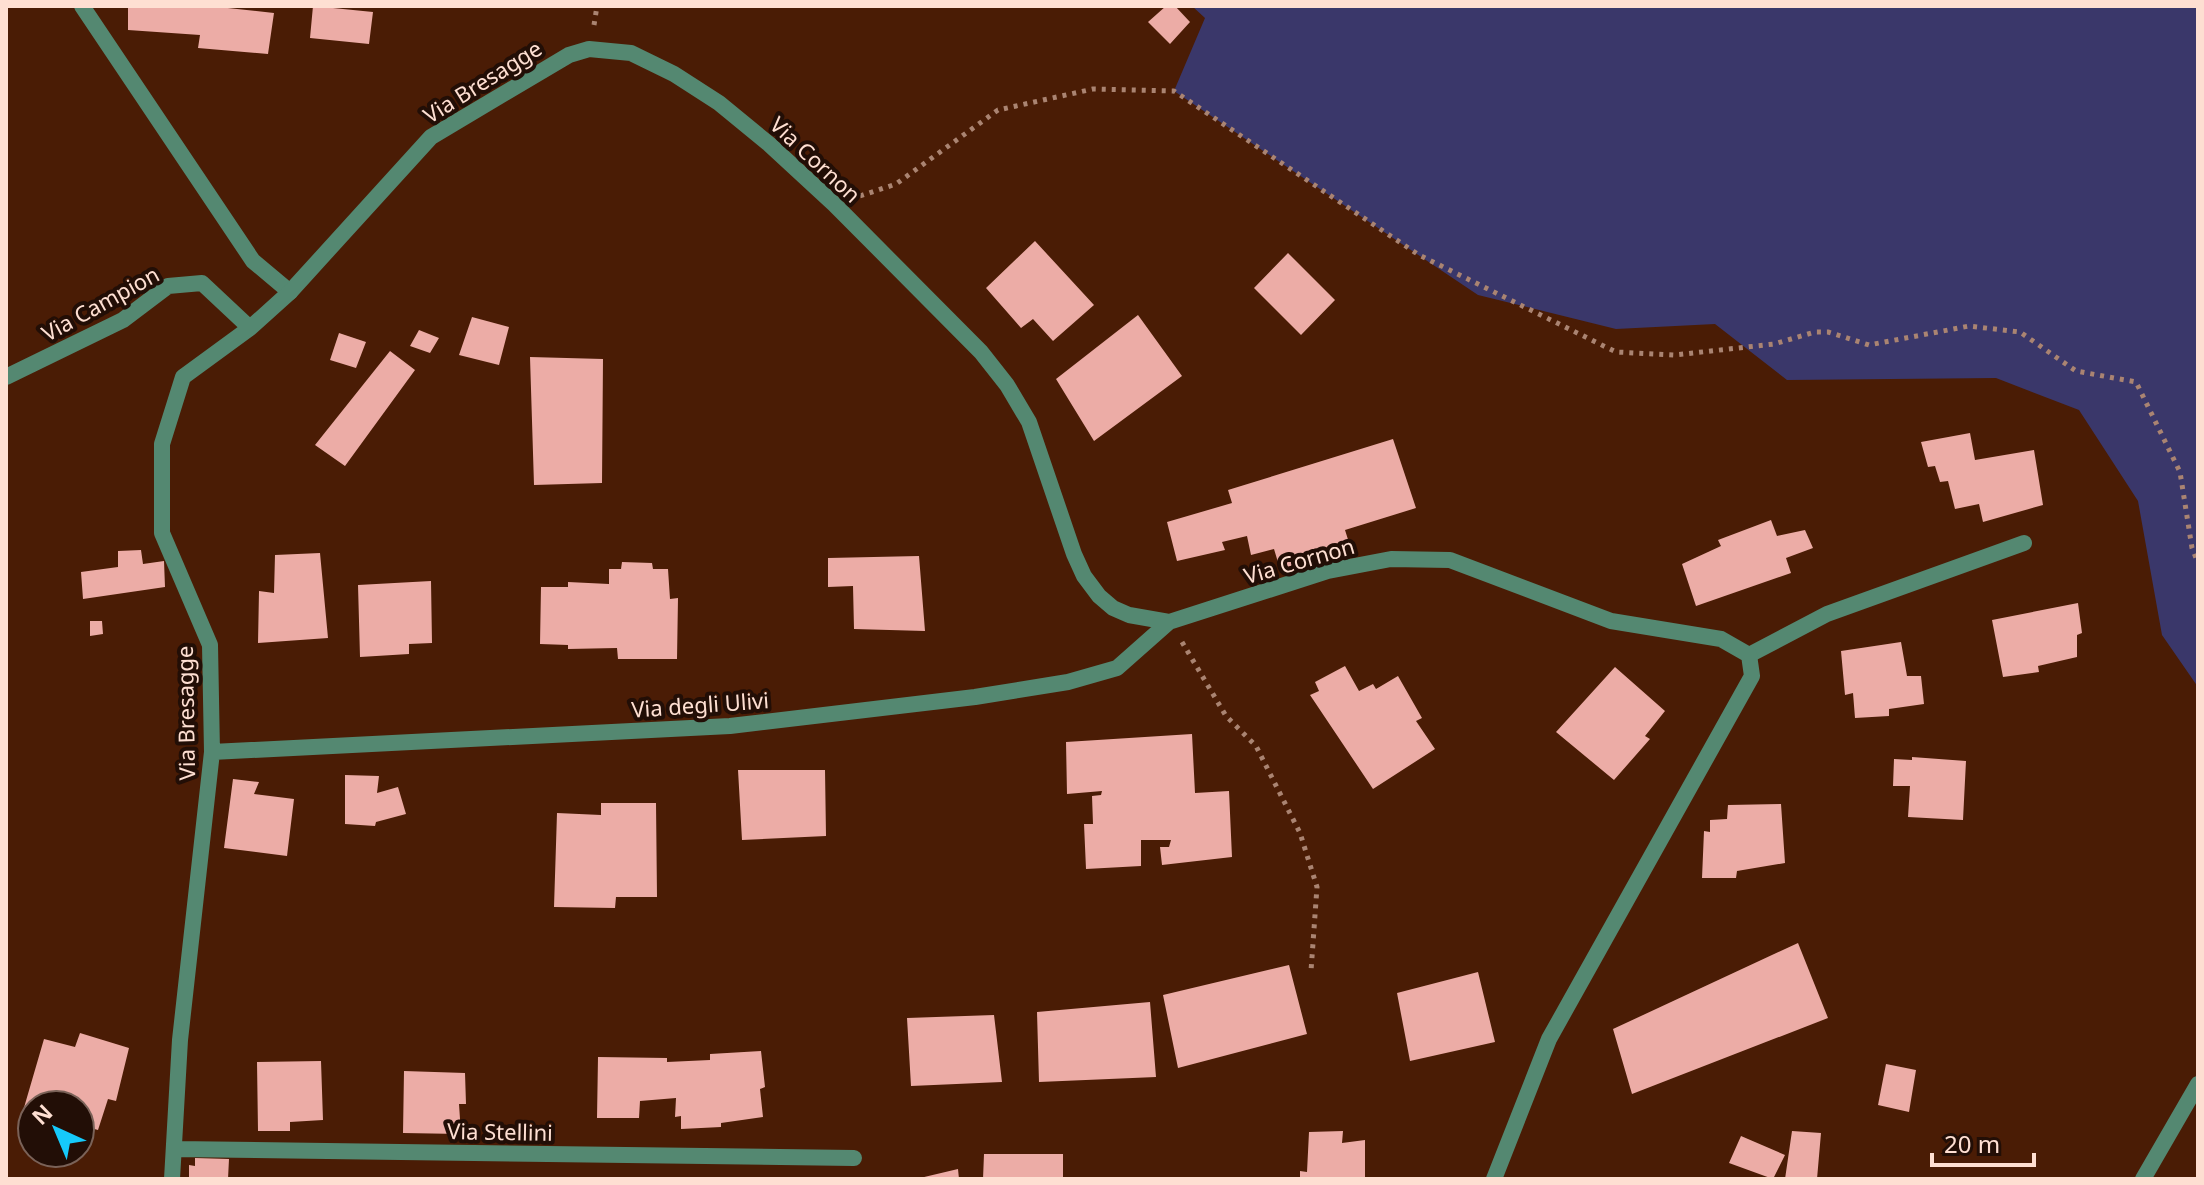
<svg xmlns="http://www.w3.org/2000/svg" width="2204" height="1185" viewBox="0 0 2204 1185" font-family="'Noto Sans',sans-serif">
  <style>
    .green { fill: #3a376a }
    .building { fill: #ecaca6 }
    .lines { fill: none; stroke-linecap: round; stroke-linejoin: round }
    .path { stroke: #aa8472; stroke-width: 5; stroke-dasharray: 4 6; stroke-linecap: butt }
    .lane { stroke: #548871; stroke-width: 16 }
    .street { stroke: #548871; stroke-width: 16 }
    .labels { text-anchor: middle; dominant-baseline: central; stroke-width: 8; stroke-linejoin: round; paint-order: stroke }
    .street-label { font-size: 22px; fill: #fedfd2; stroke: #220e06 }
  </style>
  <rect width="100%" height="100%" fill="#4a1c05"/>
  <path class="green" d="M1192,6H2198V687L2162,635L2138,501L2079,410L1996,378L1787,380L1715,324L1616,329L1478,295L1174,91L1205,18Z"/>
  <path class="building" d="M128,6H209L274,13L268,54L198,48L200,35L128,30Z
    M313,6L373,12L369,44L310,38Z
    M1166,6H1175L1190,22L1170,44L1148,22Z
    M1035,241L1094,305L1053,341L1033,319L1021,328L986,288Z
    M1288,253L1335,300L1301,335L1254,288Z
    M1138,315L1182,376L1094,441L1056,379Z
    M472,317L509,327L499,365L459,355Z
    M419,330L439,338L430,353L410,346Z
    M339,333L366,342L356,368L330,360Z
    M390,351L415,370L345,466L315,445Z
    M530,357L603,359L602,483L534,485Z
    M1970,433L1975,460L2034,450L2043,505L1983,522L1979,504L1955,509L1948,481L1940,482L1935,466L1928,467L1921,442Z
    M1393,439L1416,508L1345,530L1351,549L1280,569L1274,549L1251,555L1247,536L1222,542L1225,550L1177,561L1167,522L1232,503L1228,490Z
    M1771,520L1777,536L1805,530L1813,548L1786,558L1791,573L1696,606L1682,564L1721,546L1718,540Z
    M141,550L143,564L164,561L165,587L83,599L81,572L118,567V551Z
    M320,553L328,638L258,643L259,591L274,593L275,555Z
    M919,556L925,631L854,629L853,586L828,587V558Z
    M622,562L652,563L653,569H668L670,599L678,598L677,659H618L617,648L568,649V645L540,644L541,587H568V582L609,584V569H621Z
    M431,581L432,643L409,644V654L360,657L358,585Z
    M2078,603L2082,633L2077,635V657L2038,666L2039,672L2003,677L1992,620Z
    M90,621H102L103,634L90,636Z
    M1901,642L1907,676H1921L1924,704L1889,709V716L1855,718L1853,693L1845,695L1841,651Z
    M1345,666L1359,691L1373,684L1376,689L1398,676L1422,718L1416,721L1435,749L1373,789L1310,695L1319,691L1315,682Z
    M1615,667L1665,711L1645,736L1650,739L1614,780L1556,732Z
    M1192,734L1195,793L1229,791L1232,857L1162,865L1160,847H1169L1171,840H1141V866L1086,869L1084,824H1093L1092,796L1101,795L1102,791L1067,794L1066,742Z
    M1912,757L1966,761L1963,820L1908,817L1910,786H1893L1894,759L1912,760Z
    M738,770H825L826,836L742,840Z
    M345,775L379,776L377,793L398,787L406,814L376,822L375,826L345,824Z
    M233,779L259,782L254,794L294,799L287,856L224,848Z
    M601,803H656L657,897H616L615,908L554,907L557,813L601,815Z
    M1781,804L1785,863L1737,871L1736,878H1702L1704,831L1710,832V820L1727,819L1728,805Z
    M1798,943L1828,1018L1632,1094L1613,1029Z
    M1289,965L1307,1034L1178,1068L1163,995Z
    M1478,972L1495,1042L1410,1061L1397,993Z
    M1150,1002L1156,1077L1039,1082L1037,1012Z
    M994,1015L1002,1082L911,1086L907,1018Z
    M80,1033L129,1048L116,1101L108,1099L98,1130L80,1125V1105H32V1113L23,1111L44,1039L75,1047Z
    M761,1051L765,1087L760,1089L763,1117L721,1123V1127L681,1129V1116L675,1117L676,1098L640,1101L639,1118H597L598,1057L667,1058V1062L710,1060V1054Z
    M321,1061L323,1120L290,1122V1131H258L257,1062Z
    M1886,1064L1916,1070L1909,1112L1878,1105Z
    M404,1071L465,1073L466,1104H459L461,1134L403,1133Z
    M1343,1131L1342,1143L1365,1140V1179H1300V1171L1307,1172L1309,1132Z
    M1792,1131L1821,1133L1817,1179H1785Z
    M1741,1136L1785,1155L1773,1179L1729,1163Z
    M984,1154H1063V1179H983Z
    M195,1158L229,1159L228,1179H189V1165L195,1166Z
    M958,1169L959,1179H920V1178Z"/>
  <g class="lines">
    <path class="path" d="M594,25L597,6
      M860,196L896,184L998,110L1093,89L1174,91L1419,255L1616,352L1675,355L1774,344L1815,332H1828L1869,345L1969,326L2020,332L2076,371L2136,382L2180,472L2192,548L2198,563
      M1182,642L1226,716L1256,746L1300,833L1317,887L1311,971"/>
    <path class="lane" d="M82,6L253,261L290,292
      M1749,655L1827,614L2024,543"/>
    <path class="street" d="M6,377L123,320L168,286L202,283L250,328
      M212,752L730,726L975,697L1068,682L1117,668L1169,622
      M175,1149L854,1158
      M172,1179L180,1040L212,752L210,645L162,533V444L183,377L250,328L290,292L431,137L569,55L589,49L631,53L674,74L719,103L769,144L834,204L981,352L1007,385L1029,422L1074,554L1084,576L1099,596L1113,608L1129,615L1169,622L1328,571L1391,559L1450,560L1611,621L1721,639L1749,655L1752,676L1549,1039L1494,1179
      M2143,1179L2198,1084"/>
  </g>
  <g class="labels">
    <g class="street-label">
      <text transform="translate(482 81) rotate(-32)">Via Bresagge</text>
      <text transform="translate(816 159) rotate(43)">Via Cornon</text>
      <text transform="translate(100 303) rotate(-29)">Via Campion</text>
      <text transform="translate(1299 560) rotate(-16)">Via Cornon</text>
      <text transform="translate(700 704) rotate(-4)">Via degli Ulivi</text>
      <text transform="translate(185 713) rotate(-91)">Via Bresagge</text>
      <text transform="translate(500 1131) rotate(1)">Via Stellini</text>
    </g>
  </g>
  <rect width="2204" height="1185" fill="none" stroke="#fedfd2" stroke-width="16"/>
  <g transform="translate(56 1129) rotate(316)"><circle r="38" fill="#220e06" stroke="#7a6258" stroke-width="2"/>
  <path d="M0-6L14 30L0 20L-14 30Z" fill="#16cafb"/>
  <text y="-12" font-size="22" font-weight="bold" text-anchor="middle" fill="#fedfd2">N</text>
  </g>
  <path d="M1932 1153v12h102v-12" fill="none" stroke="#fedfd2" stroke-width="4"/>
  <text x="1944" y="1153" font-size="24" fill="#fedfd2" stroke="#220e06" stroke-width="6" paint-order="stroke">20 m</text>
</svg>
